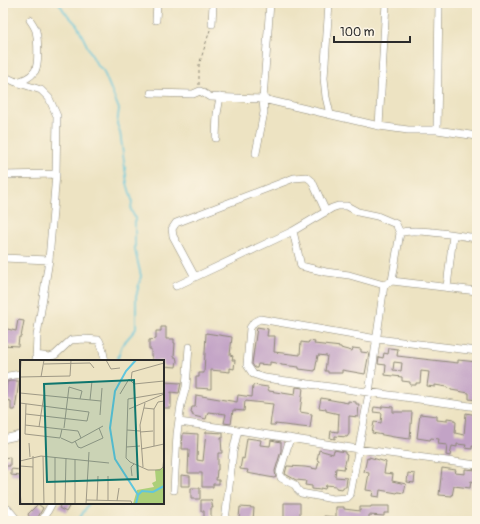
<svg xmlns="http://www.w3.org/2000/svg" width="480" height="524" viewBox="0 0 480 524" font-family="Pangolin,sans-serif">
  <style>
    .lines { fill: none; stroke-linecap: round; stroke-linejoin: round }
    .stream { stroke: #60c6de; stroke-width: 1.5 }
    .building { fill: #c2a3c6; fill-rule: evenodd }
    .minor-casing { stroke: #8c8776; stroke-width: 8 }
    .path { stroke: #8c8776; stroke-width: 1; stroke-dasharray: 3 3; stroke-linecap: butt }
    .minor { stroke: #fff; stroke-width: 7 }
    .inset-river { fill: none; stroke: #60c6de; stroke-width: 2 }
    .inset-road { fill: none; stroke: #9f9986; stroke-width: 1 }
    .view { fill: #0f766e; fill-opacity: 0.15; stroke: #0f766e; stroke-width: 2 }
    .inset-edge { fill: none; stroke: #2b2b2b; stroke-width: 2 }
  </style>
  <rect width="100%" height="100%" fill="#fcf5e5"/>
  <filter id="ink" filterUnits="userSpaceOnUse"><feTurbulence type="fractalNoise" baseFrequency=".025" numOctaves="2"/><feDisplacementMap in="SourceGraphic" scale="8" xChannelSelector="R" yChannelSelector="G"/><feConvolveMatrix kernelMatrix="1 2 1 2 8 2 1 2 1" color-interpolation-filters="sRGB"/></filter>
  <filter id="wash" filterUnits="userSpaceOnUse"><feTurbulence type="fractalNoise" baseFrequency=".012" numOctaves="4" result="noise"/><feDisplacementMap in="SourceGraphic" scale="16" xChannelSelector="R" yChannelSelector="G"/><feGaussianBlur stdDeviation="0.9" result="paint"/><feColorMatrix in="noise" values="0 0 0 0 0 0 0 0 0 0 0 0 0 0 0 0 0 1.4 0 .05"/><feComposite in="paint" operator="in"/></filter>
  <g filter="url(#wash)">
    <rect width="100%" height="100%" fill="#ede3c2"/>
    <g class="lines">
      <path class="stream" d="M59,3L64,11L77,25L91,54L97,65L103,70L119,109L117,124L120,132L127,183L132,200L131,210L135,218V250L141,276L136,297V329L122,345L117,361
        M78,521L89,503"/>
    </g>
    <g id="blocks">
      <path class="building" d="M18,320L24,321L21,337H19L18,346L3,345V328L16,331Z
        M161,327H166V339H174V343H175L174,357H176L177,361L176,367L163,366V361H152V356H151V349H149V340L156,339V331H161Z
        M257,327L268,329L267,336H275L274,352L300,355L301,342L308,343L309,341L315,342L314,344L341,347V348L344,349L352,351L353,348L361,349V352L369,353L365,374L342,370V373H328V371H325L327,356L318,355L315,371L299,369V367L281,365V364L270,362V365L258,364L257,368H255L252,364Z
        M206,333L232,337L230,355L233,356L232,360H235L234,369L230,368V372L211,370V389L196,388V377H199V373H204Z
        M389,348L398,349L397,356L458,363V360L477,362V400L469,399V393L451,390V389L447,388V387L435,385V387L427,386L429,372L421,371L420,383H416V385H410V382L402,381V377L385,375L386,365L378,364L379,357L383,358L384,353L388,354ZM394,362L402,363L401,371L393,370Z
        M11,381H19L15,410H11V401L5,400L7,382Z
        M163,382L181,383L179,393L171,392V408H163Z
        M253,385L268,387V389L269,391L295,395L296,387L303,388L300,412L312,414L310,428L275,424V425H270L273,404L245,401L244,411L233,410L231,424L224,423L226,414L208,412L206,419L194,416L192,415L193,413L191,412L192,407H195L196,395L237,402L238,395L252,397Z
        M321,398L348,403V401L356,402V404H359L358,417L349,416V434L347,437L335,436V439L330,438L331,431L338,432L339,414L326,411V409L319,408Z
        M382,406L393,407V412H412L410,439L394,437L372,433L374,422L381,423L382,413L373,412L374,407L382,408Z
        M466,413L477,415V447L472,446V449L465,448L466,445L457,444V447L452,446L450,456L446,455L447,445L438,444L439,439L431,438L430,440L417,438L420,414L437,416V420L447,421V418L454,419V421L456,422L455,433L464,435Z
        M206,432L223,433V438H221L222,453H218V470H217L216,480H219V484H213V487H202V473H188L189,449H182L183,433L198,434L197,460L203,461Z
        M247,438L261,440L260,445L270,446L271,440L281,442V451L275,471L276,477L274,478L247,473L248,470L240,469L242,458L244,459Z
        M319,450L333,454L334,450L345,452V454L347,455L344,469L336,468L335,477L347,478L346,487H343V489L336,488V486L326,485L325,489L320,488V490L312,489V486L305,485L306,481L296,480L285,474L287,466L305,467L317,469L319,461L317,460Z
        M10,457V466H3V458Z
        M369,457L386,462L384,473L393,474L392,481L406,484L404,493L398,492L397,493L380,490L379,497L372,496L373,491L366,490L369,473L364,472L367,458L369,459Z
        M442,468L456,470L455,473L465,474V469L477,470L476,482L471,481L470,488L454,486L452,496L439,495Z
        M11,469L21,470V476L11,475Z
        M408,473L415,474L414,483L407,482Z
        M181,475L190,476V486H181Z
        M191,488H200V499H191Z
        M201,500H211L213,508H211V521H204V511H201Z
        M61,503H71L66,512L59,508Z
        M284,503H300V521H284Z
        M38,504L43,508L36,521H29L27,519L29,516L28,514Z
        M371,506H389V513H384V516L369,515V521L336,520V507H344V509L360,511V507H371Z
        M240,507L254,508L253,520L239,518Z
        M324,516L335,517V521H323Z"/>
    </g>
  </g>
  <g filter="url(#ink)">
    <use href="#blocks" fill-opacity="0" stroke="#8c8776" stroke-width="1"/>
    <g class="lines">
      <g class="minor-casing">
        <path id="minor" d="M329,3L324,78L326,97L330,114
          M156,20L157,3
          M212,24L213,3
          M3,76L16,82L41,90L49,98L57,116L56,174L49,260
          M16,82C24,80 30,78 35,71C39,64 38,40 36,31C35,27 32,23 30,20
          M151,93L193,94L200,91L210,97L263,99L379,126L408,130H437L477,136
          M379,126L386,3
          M437,130L439,3
          M216,138L217,114L220,97
          M256,153L264,112L263,99L270,3
          M3,175L56,174
          M293,231L301,266L326,272L349,275L384,285L392,281L477,291
          M3,258L49,260L37,335L36,361
          M195,277L173,236L172,229L176,223L294,178L307,177L312,181L326,212
          M392,281L400,233C411,227 462,236 477,238
          M176,286L293,231L332,208L338,206H347L358,212L377,216L396,224L400,233
          M447,287L453,235
          M477,351L377,339L260,319L254,322L250,328L247,365L253,374L265,378L477,407
          M36,355L49,357L55,355L71,340L84,339L99,340L102,347L105,361
          M3,378L8,376L21,374
          M179,422L238,430L358,449L477,465
          M290,438L280,472V475L281,478L295,485L298,490L301,493L333,499L347,498L350,495L369,393L384,285
          M3,439L21,435
          M174,490L177,434L181,405L186,387L189,347
          M3,507L8,509L18,521
          M42,521L52,503
          M225,521L233,452L238,430"/>
      </g>
      <path class="path" d="M199,85V65L210,30"/>
      <use href="#minor" class="minor"/>
    </g>
  </g>
  <g transform="translate(20 360)">
    <rect width="144" height="144" fill="#ede3c2"/>
    <path d="M143,108L144,141L142,144H113L117,130L134,127L132,123L136,121L135,110Z" fill="#accf79"/>
    <path class="inset-river" d="M116,0L106,11L95,31L90,68L95,99L118,135M116,144L118,135L122,131L133,132L144,126"/>
    <path class="inset-road" d="M86,0L91,9L100,8M24,4L70,3L74,8M0,16L1,1M0,17L50,16L51,0M21,17L24,0M111,21L112,12L144,3M0,33L81,41M100,34L109,19L114,24L144,21M70,40L72,21M0,43L69,52L67,61L6,54M6,44L5,74L40,78L42,69M124,48L134,49V86M109,49L144,34M134,49L138,42L144,41M80,55L82,28M5,65L58,71L61,78M19,67L24,35M44,68L49,27L62,31L60,39M107,70L106,98L110,102L128,110H140L143,107L144,96M120,71L107,70L108,39L144,33M120,72L133,71M41,78L52,83L83,66M55,81L58,87L61,88L83,78L79,68M9,83L10,97M106,87L120,86M121,89L144,84M0,96V111M13,96V144M23,96L24,144M55,100V144M0,101L21,96L89,103M0,106L13,107M123,107L120,65L125,43M112,116L111,107L114,104M0,128L1,144M66,140L111,141L112,144M77,140L78,116M88,140V116M97,141L99,128M35,144V97M45,144L46,98M66,144L69,92"/>
    <path class="view" d="M114,20L118,119L27,122L24,24Z"/>
    <rect width="144" height="144" class="inset-edge"/>
  </g>
  <rect width="480" height="524" fill="none" stroke="#fcf5e5" stroke-width="16"/>
  <path d="M334 36v6h76v-6" fill="none" stroke="#2b2b2b" stroke-width="2"/>
  <text x="340" y="36" font-size="12" fill="#2b2b2b" stroke="#fcf5e5" stroke-width="3" paint-order="stroke">100 m</text>
</svg>
